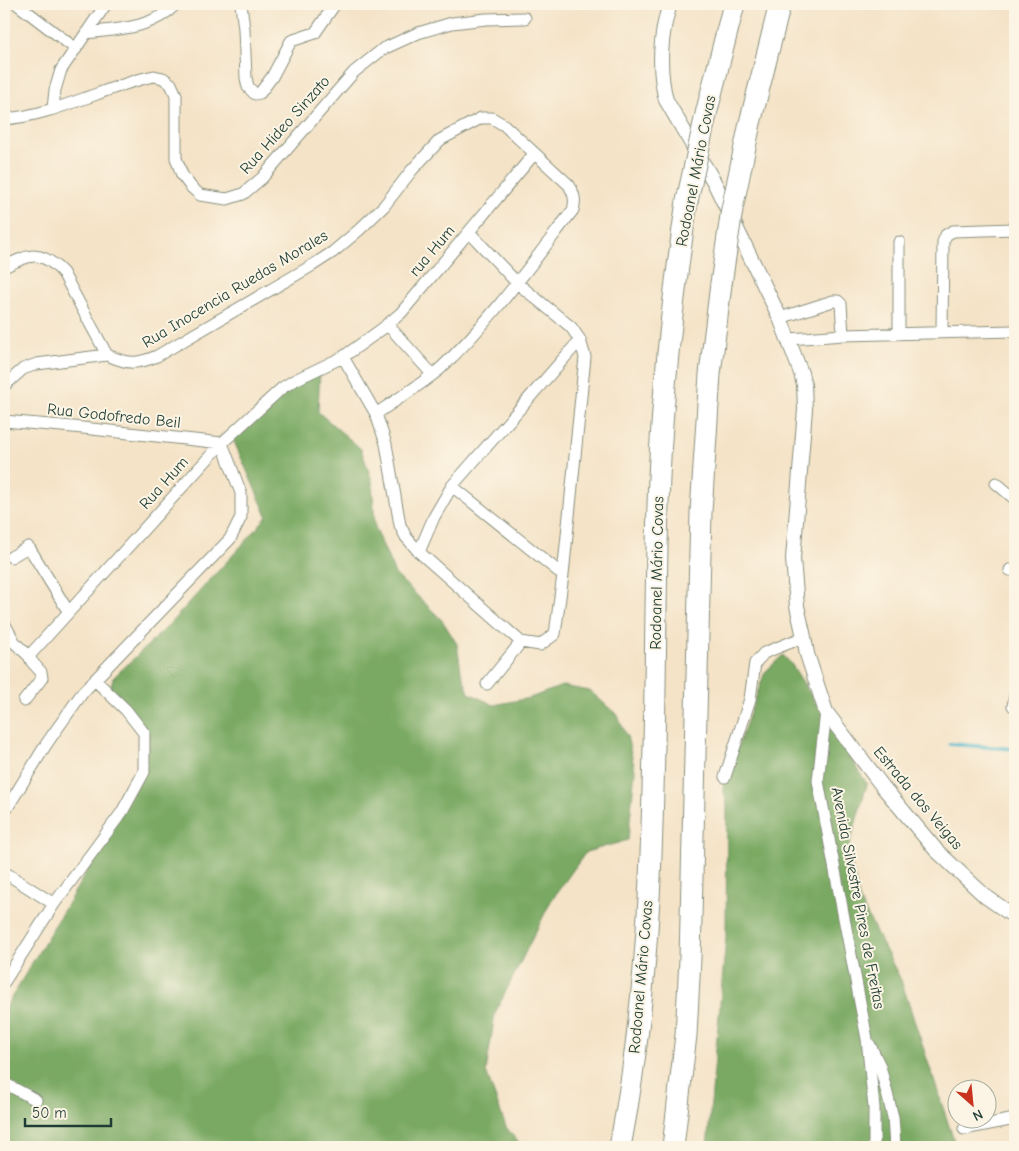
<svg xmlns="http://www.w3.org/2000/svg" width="1019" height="1151" viewBox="0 0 1019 1151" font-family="'Comic Neue',sans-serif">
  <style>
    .forest { fill: #79a962; stroke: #4c734b }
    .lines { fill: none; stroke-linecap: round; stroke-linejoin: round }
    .stream { stroke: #4bb5c9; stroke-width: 4 }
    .minor-casing { stroke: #8a907e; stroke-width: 13 }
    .tertiary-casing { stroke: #8a907e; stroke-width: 16 }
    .motorway-casing { stroke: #8a907e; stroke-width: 23 }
    .minor { stroke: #fff; stroke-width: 11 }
    .tertiary { stroke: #fff; stroke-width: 14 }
    .motorway { stroke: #fff; stroke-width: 21 }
    .motorway-bridge-casing { stroke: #8a907e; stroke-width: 23; stroke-linecap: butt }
    .motorway-bridge { stroke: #fff; stroke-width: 21 }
    .labels { text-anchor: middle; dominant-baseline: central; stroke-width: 4; stroke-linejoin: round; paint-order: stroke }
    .street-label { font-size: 16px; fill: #1f3d34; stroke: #fcf5e5 }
  </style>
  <rect width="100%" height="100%" fill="#fcf5e5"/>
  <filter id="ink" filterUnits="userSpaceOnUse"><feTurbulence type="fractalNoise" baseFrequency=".02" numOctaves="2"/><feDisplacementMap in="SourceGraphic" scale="10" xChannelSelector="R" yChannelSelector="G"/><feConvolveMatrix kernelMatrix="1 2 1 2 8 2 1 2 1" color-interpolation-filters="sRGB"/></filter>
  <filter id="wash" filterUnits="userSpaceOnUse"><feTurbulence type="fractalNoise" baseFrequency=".0096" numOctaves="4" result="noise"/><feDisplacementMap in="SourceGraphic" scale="20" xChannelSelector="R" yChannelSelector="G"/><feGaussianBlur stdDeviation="1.12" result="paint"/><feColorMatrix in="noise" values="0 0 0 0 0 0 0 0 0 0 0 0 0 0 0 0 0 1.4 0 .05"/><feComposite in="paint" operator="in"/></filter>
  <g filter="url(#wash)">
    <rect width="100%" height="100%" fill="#f4e3c7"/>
    <path class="forest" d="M320,371L318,412L361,449L372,481L375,527L395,574L442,620L457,644L461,671L469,693L494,705L530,698L562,686L590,691L616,714L627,736L635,770L628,840L586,852L551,901L495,1013L486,1072L506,1127L522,1147H4V1010L118,819L144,772V733L109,693L113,678L165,629L254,532L267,516L232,437L283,391Z
      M783,655L792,665L867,784L848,850L860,901L901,980L956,1147H707L726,938L727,805L723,787L765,672Z"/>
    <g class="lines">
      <path class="stream" d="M950,744L1015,749"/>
    </g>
  </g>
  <g filter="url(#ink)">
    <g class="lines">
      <g class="minor-casing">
        <path id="minor" d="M17,4L76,49
          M241,4L244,29L246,78L248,87L255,94L260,93L272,77L291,41L315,33L335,4
          M86,33C119,29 152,29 176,4
          M53,108L55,90L61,70L106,4
          M4,119C50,116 100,90 145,78L154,76L163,78L171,84L176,95V158L182,175L191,187L200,195L227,199L243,194L262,178L354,72L383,49L418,33L452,23L486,19L525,18
          M899,242V334
          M4,267C30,254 41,249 63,273L107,355
          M780,318L833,301H838L841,304L843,335
          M387,324L432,374
          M942,332L943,242L946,235L953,231L1015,229
          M790,339L843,335L1015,331
          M107,355C128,364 136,365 157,356L313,265L333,252L359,230L384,206L412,170L440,140L481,118H492L504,125L569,185C574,194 576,200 573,210C532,263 490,322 441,368C421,385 397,399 376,414
          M343,357L376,414L386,444L400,525L406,537L419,552L521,642L540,645L555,634L563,575L585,357L580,340L571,327L517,283L469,232
          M4,386L23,369L37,364L107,355
          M4,421L73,427L222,443L241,493V517L230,539L83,692L47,743L4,813
          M996,483L1015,499
          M452,486L563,575
          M419,552L434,517L452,486L580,340
          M11,557L28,547L30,549L68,611
          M1010,570L1015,571
          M4,623L15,643L29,656L32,662L41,672L42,678L24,701
          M29,656L222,443L282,388L295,380L343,357L382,329L401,313L534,154
          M487,684L521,642
          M1013,706L1015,696
          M826,712L818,781L867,1039L874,1108V1147
          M725,777L750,699L755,663L764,653L804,637
          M4,872L54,904L4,982
          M54,904L122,812L144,772V733L126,710L95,680
          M870,1045L880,1066L893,1117L895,1147
          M4,1083L36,1100
          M964,1129L1015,1119"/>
      </g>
      <g class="tertiary-casing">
        <path id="tertiary" d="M670,4C660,34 658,69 666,100L714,182L780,318L801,373L804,385L805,409L793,559L797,606L804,637L807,654L826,712L883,787L936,850L985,896L1015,917"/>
      </g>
      <g class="motorway-casing">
        <path id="motorway" d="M620,1147C661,936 652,719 658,505C661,403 672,302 687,201
          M673,1147L686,1035L690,959L701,512L710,374L721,284"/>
      </g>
      <use href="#minor" class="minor"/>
      <use href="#tertiary" class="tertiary"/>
      <use href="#motorway" class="motorway"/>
      <g class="motorway-bridge-casing">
        <path id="motorway-bridge" d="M687,201L707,110L734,4
          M721,284L732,209L750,123L780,4"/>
      </g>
      <use href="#motorway-bridge" class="motorway-bridge"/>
    </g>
  </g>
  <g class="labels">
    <g class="street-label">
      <text transform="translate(285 125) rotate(-48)">Rua Hideo Sinzato</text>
      <text transform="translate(696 171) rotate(-79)">Rodoanel Mário Covas</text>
      <text transform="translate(432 251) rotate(-50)">rua Hum</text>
      <text transform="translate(235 289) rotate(-31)">Rua Inocencia Ruedas Morales</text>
      <text transform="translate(114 416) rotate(6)">Rua Godofredo Beil</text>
      <text transform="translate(164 483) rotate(-48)">Rua Hum</text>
      <text transform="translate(657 573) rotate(-89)">Rodoanel Mário Covas</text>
      <text transform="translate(918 798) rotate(50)">Estrada dos Veigas</text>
      <text transform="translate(858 898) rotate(79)">Avenida Silvestre Pires de Freitas</text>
      <text transform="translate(641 977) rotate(-85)">Rodoanel Mário Covas</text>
    </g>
  </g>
  <rect width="1019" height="1151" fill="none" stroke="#fcf5e5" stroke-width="20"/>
  <g transform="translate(972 1104) rotate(153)"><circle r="24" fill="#fcf5e5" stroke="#a4ab9e"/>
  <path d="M0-4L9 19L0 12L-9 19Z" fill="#c8321e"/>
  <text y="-8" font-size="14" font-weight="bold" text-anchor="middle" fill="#1f3d34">N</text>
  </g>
  <path d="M25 1118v8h86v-8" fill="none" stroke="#1f3d34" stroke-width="2.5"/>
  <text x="32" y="1118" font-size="15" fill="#1f3d34" stroke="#fcf5e5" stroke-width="4" paint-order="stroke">50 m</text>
</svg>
